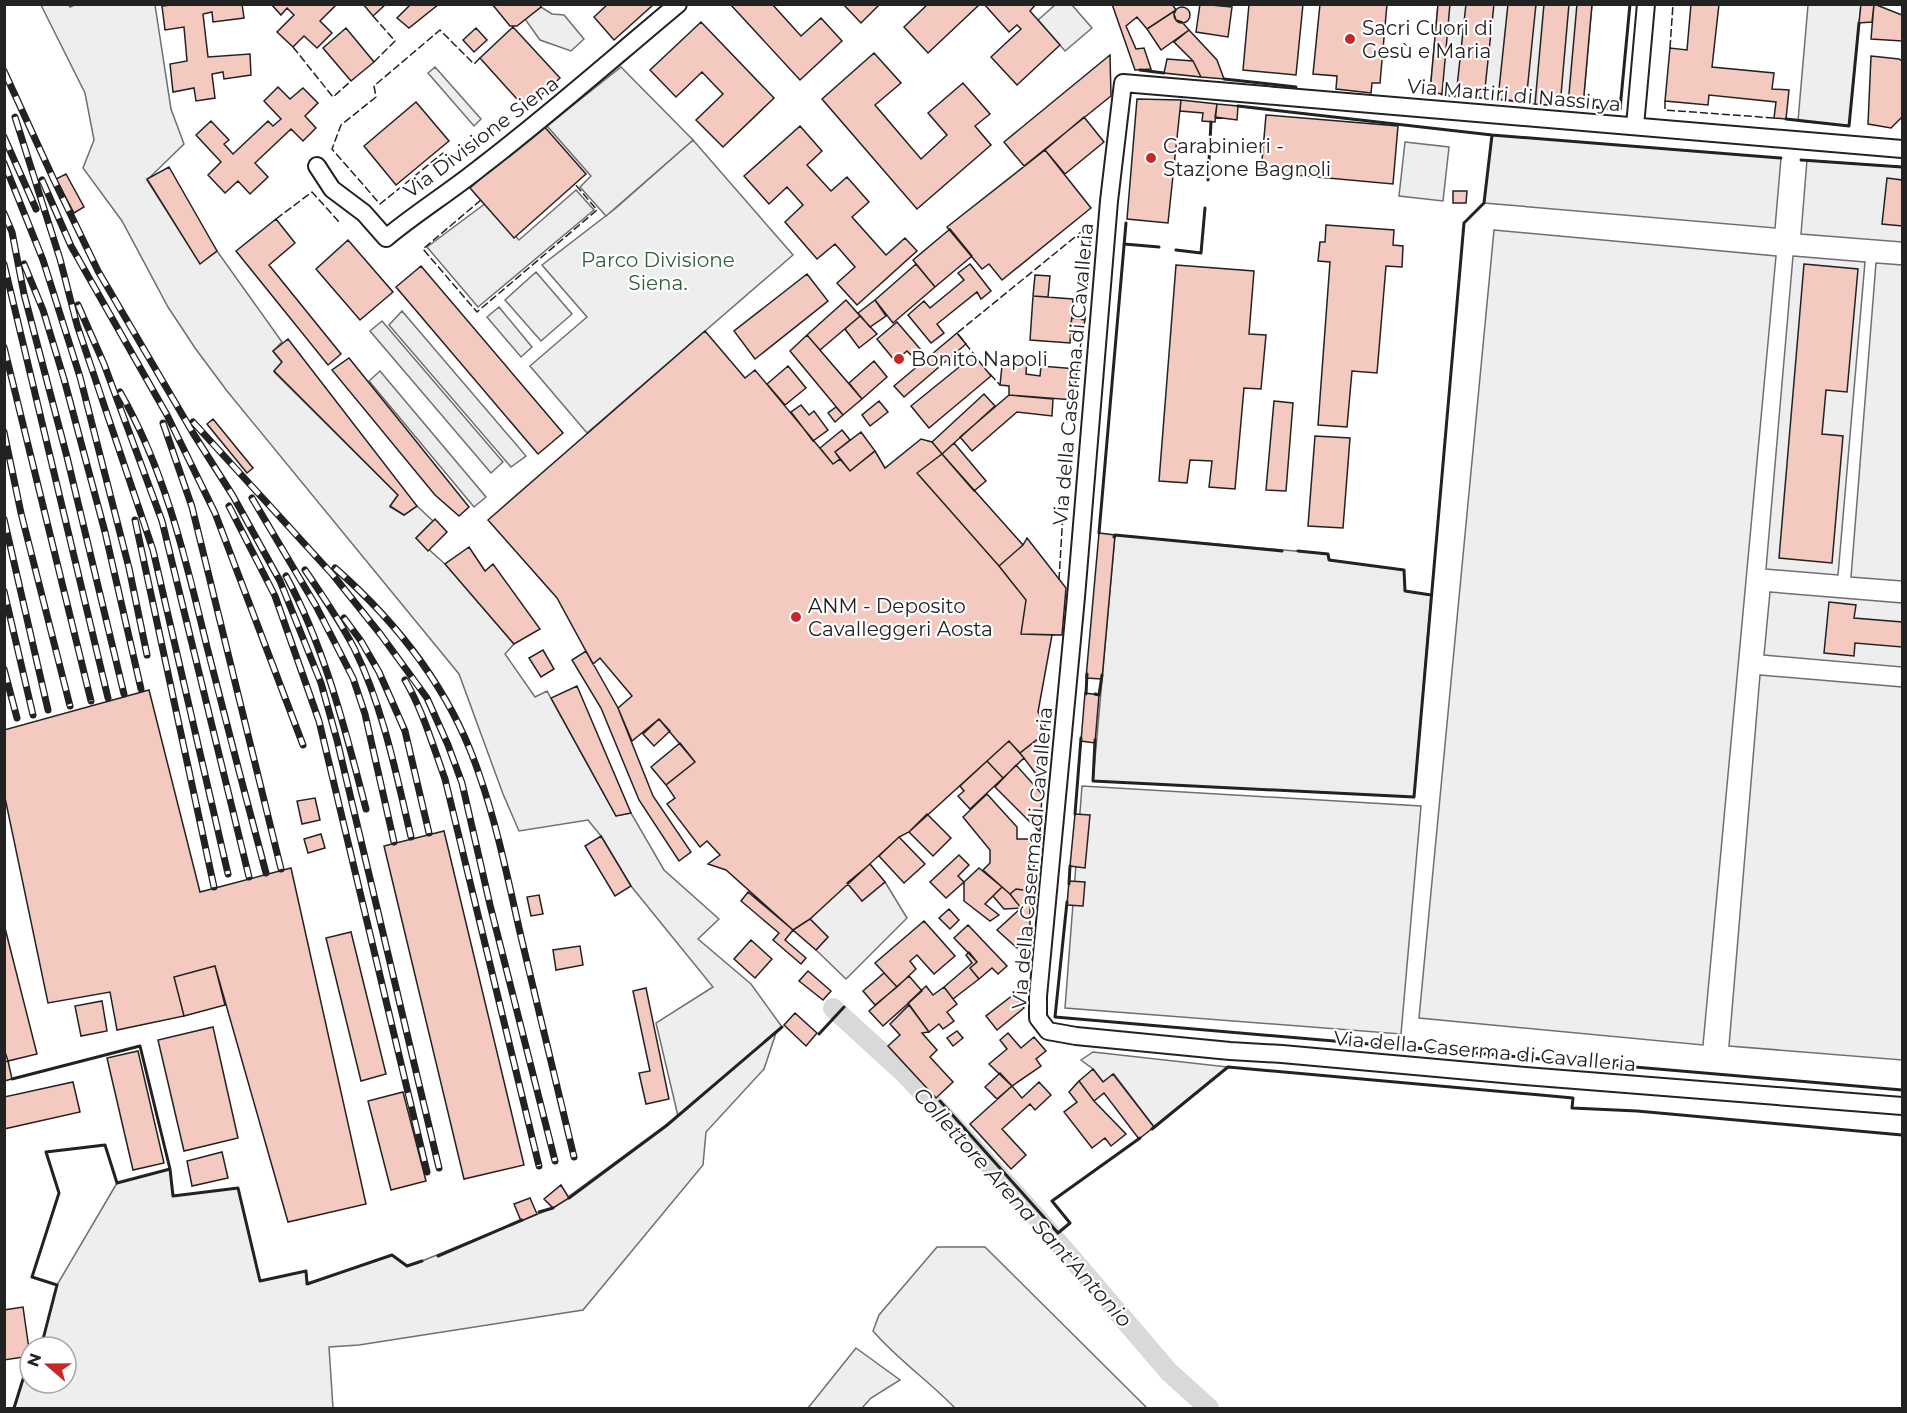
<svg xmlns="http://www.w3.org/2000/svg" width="1907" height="1413" viewBox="0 0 1907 1413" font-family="Montserrat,sans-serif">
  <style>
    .green { fill: #eee; stroke: #6f6f6f; stroke-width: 1.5 }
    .parking { fill: #ededed; stroke: #6f6f6f; stroke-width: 1.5 }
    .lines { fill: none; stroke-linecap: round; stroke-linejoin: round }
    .canal { stroke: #d9d9d9; stroke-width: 20 }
    .building { fill: #f3c9c0; stroke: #222; stroke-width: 1.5 }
    .street-casing { stroke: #222; stroke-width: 20 }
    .street { stroke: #fff; stroke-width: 16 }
    .rail-casing { stroke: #222; stroke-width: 7 }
    .rail { stroke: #fff; stroke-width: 4.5; stroke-dasharray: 14; stroke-linecap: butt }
    .fence { stroke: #222; stroke-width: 1.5; stroke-dasharray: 8 3; stroke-linecap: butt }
    .wall { stroke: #222; stroke-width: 3 }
    .poi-dot { fill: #c62828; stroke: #fff; stroke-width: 2 }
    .labels { text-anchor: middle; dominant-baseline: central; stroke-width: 4.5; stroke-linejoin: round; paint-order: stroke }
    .poi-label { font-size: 20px; fill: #222; stroke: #fff; text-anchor: start }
    .street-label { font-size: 20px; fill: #222; stroke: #fff }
    .park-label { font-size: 20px; fill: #2f5e38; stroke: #fff }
    .water-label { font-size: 21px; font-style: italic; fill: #222; stroke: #fff }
  </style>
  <rect width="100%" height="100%" fill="#fff"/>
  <path class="green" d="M77,4L155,5L171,109L184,144L147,180L200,263L217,251L282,342L273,351L282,362L274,372L398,495L390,507L404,515L417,506L433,521L416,538L445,564L514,644L505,654L535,697L547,691L616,816L631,813L664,870L719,919L698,939L751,984L782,1027L776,1033L764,1069L706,1132L703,1165L583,1310L359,1345L329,1347L333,1408H14L24,1376L30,1372V1383H66V1347H41L57,1285L117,1183L170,1169L173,1196L238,1188L260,1281L306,1271L308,1284L392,1255L407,1266L422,1261L553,1208L678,1116L656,1023L713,987L631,886L601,836L588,820L519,831L503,794L459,674L227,391L195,348L168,307L122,221L83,168L94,140L85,93L41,5H69L70,7Z
    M1055,5H1072L1092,28L1065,51L1038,20Z
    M1808,5H1861L1849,126L1798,121Z
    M541,7L552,14L564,15L584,39L571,51L540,40L525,19Z
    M435,67L481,119L474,126L428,73Z
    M1492,135L1781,158L1775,228L1484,203Z
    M693,140L793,255L587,433L530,366L587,317L542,265L616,208Z
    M1405,142L1449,147L1443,201L1399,196Z
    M1807,160L1902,167V242L1801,234Z
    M1494,230L1776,256L1703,1045L1419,1018Z
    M1793,256L1865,262L1838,575L1766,569Z
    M1876,263L1902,265V581L1851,577Z
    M536,272L572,314L541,341L505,300Z
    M499,307L532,347L521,357L487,317Z
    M402,311L526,456L511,467L389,325Z
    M1770,592L1902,603V667L1764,655Z
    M1760,675L1902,687V1060L1729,1046Z
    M1082,786L1421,806L1401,1034L1065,1008Z
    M850,881L862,901L885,882L907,918L846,979L816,950L828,937L810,919Z
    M1093,1052L1228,1067L1154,1127L1114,1074L1103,1082L1093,1069L1081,1060Z
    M937,1247H985L1147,1408H955C929,1381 898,1360 873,1331L879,1315Z
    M856,1348L900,1380L871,1398L862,1408H808Z"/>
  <path class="parking" d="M1438,5H1592L1583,106L1535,104L1430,92Z
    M621,67L693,140L606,216L580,187L591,176L547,126Z
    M576,190L594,210L478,307L427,247L486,203L519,240Z
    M382,321L503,462L491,473L370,331Z
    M380,371L486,497L474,507L369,381Z
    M1115,535L1328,554L1330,560L1404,570L1405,591L1431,595L1414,797L1093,781Z"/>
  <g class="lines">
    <path class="canal" d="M833,1008L904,1073L963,1136L1032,1212L1169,1372L1209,1408"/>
  </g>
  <path class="building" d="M181,4H242L244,18L213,22L212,12L203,14L208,57L250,54L251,75L224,79L223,72L212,74L215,98L196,101L194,88L173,92L170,64L187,61L184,27L165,30L162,6Z
    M271,4H334L335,6L320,21L332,33L317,48L304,36L293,47L277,32L294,15L287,8L281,15Z
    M363,4H386L373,16Z
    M411,4H439L409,28L397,18Z
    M492,4H540L541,7L517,26H510Z
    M608,4H654L614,40L594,17Z
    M730,4H772L801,36L821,18L842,41L800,80Z
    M843,4H880L861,23Z
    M928,4H980L928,53L904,27Z
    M984,4H1036L1030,11L1060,45L1017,85L991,57L1021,29L1017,25L1009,32Z
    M1112,4H1172L1176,10L1147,29L1137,17L1126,26L1136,49L1144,48L1151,69L1135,70Z
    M1200,4L1232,7L1228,37L1196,32Z
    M1249,4H1303L1296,75L1243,70Z
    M1320,4H1387L1380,83H1372L1371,93L1336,89L1337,76L1313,74Z
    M1438,4H1450L1442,94L1430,92Z
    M1466,4H1494L1484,98L1456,96Z
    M1508,4H1536L1526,102L1498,99Z
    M1544,4H1569L1560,106L1535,104Z
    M1577,4H1592L1583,106L1568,105Z
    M1691,4H1719L1712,67L1774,73L1772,89L1789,90L1786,119L1774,118L1776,102L1709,95L1708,105L1665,101L1670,48L1687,50Z
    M1861,4H1874L1872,22L1859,23Z
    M1874,4L1902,15V41L1871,39Z
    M1174 15a8 8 0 1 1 16 0a8 8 0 1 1-16 0Z
    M1176,10L1174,14L1176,20L1182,22L1189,30L1161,50L1147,29Z
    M701,22L774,98L723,147L696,120L723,94L702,72L676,97L650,70Z
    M513,27L560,78L526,109L480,58Z
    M346,28L374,62L351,81L323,48Z
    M476,28L487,40L474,52L463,40Z
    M1189,30L1217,60L1224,79L1201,77L1193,61L1174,42Z
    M874,53L901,83L875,105L921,159L947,135L928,113L963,83L990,114L975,126L991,145L917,209L822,99Z
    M1110,55L1111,96L1024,166L1004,142Z
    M1871,56L1899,59L1902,61V117L1891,128L1868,124Z
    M1167,59L1193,61L1201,77L1164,73Z
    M278,87L290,99L303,88L318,103L305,116L316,128L303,141L291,129L255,163L268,177L250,194L238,181L225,193L208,175L221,162L196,135L211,121L229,140L224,144L233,154L268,121L273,126L281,119L264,101Z
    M1137,99L1181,100L1168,223L1127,219Z
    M1181,100L1217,104L1215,122L1202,121L1203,113L1180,111Z
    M416,102L449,141L396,185L364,146Z
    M1217,104L1238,106L1237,120L1215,117Z
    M1266,115L1398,126L1393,184L1261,172Z
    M1084,117L1104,142L1065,174L1045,150Z
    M542,124L586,174L514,238L470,188Z
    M800,126L822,151L807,165L831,191L847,177L869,202L852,217L886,255L905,238L917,251L857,305L837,283L855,267L835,244L817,259L785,222L803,205L787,187L769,204L744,176Z
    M1045,150L1091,208L1002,280L989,264L982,269L947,227Z
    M169,167L217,251L200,264L147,179Z
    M66,174L84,207L74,213L56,179Z
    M1887,178L1902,180V226L1882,224Z
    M1453,191H1467L1466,203H1453Z
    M276,219L295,243L269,265L341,354L328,365L236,251Z
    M1326,225L1394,230L1393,245L1403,246L1402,267L1386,266L1377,373L1352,371L1347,427L1318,425L1330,262L1318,261L1320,242H1325Z
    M950,229L972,256L935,287L913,260Z
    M348,240L393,292L360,320L316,269Z
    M916,264L935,287L893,323L875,300Z
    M970,264L991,291L981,299L977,292L937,324L944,333L931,343L908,315L924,301L930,308L964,280L958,273Z
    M1804,264L1858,269L1847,392L1826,390L1822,434L1843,436L1832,563L1779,558Z
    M1176,265L1254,271L1249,334L1266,335L1261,389L1244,388L1235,489L1209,487L1212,461L1190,460L1187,483L1159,481Z
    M421,266L563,433L538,454L396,287Z
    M807,274L828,301L755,359L734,331Z
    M1035,275L1050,276L1048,297L1033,296Z
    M1033,296L1073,299L1070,343L1030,340Z
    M846,300L860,316L820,350L807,335Z
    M875,300L886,316L870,327L858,313Z
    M860,316L877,334L859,348L845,329Z
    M1072,318L1085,320L1083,329L1070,327Z
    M897,322L921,350L913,357L907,351L895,361L877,339Z
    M705,331L745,378L755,370L833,464L840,459L850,471L875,451L885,468L921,439L932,442L942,454L917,473L999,566L1026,600L1021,634L1052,635L1038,712L1048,731L1020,753L1009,741L909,832L899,837L810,919L793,930L726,870L708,864L720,855L707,841L700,847L667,804L675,798L666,785L695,762L659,719L632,741L618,708L632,696L600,658L593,664L557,598L488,520Z
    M957,333L966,344L904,397L894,386Z
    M807,335L862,399L843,415L790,351Z
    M288,339L417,506L404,515L390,506L398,495L274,371L282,362L273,351Z
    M974,355L991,376L929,428L911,406Z
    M1003,356L1027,358L1026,374L1040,376L1041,366L1077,369L1074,400L1009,395V386L1000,385Z
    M349,358L469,507L459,516L435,495L332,370Z
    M874,361L887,377L862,399L849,383Z
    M788,366L806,388L785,405L767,384Z
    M984,394L995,406L942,454L932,442Z
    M1009,395L1053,399L1052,416L1017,412L972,451L960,437Z
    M879,401L888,412L870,426L862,415Z
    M1274,401L1293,403L1286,491L1266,490Z
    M801,405L809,415L814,411L828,430L813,441L791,412Z
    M836,407L843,415L835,422L828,413Z
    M213,419L253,468L247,473L207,424Z
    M842,430L850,440L835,452L840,459L833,464L820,448Z
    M861,432L875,451L850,471L835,452Z
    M1315,436L1350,438L1343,528L1308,526Z
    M954,443L986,481L974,491L942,454Z
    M942,454L1023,545L999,566L917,473Z
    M435,519L447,532L428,551L416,538Z
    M1099,533L1115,535L1102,679L1086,678Z
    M1027,538L1066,588L1062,635L1021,634L1026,600L999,566L1023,545Z
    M469,547L485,571L493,564L540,629L514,644L445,564Z
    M1829,602L1856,605L1854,618L1902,622V647L1855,643L1854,656L1824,653Z
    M543,650L554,669L541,677L529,658Z
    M586,651L618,708L653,796L691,852L679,861L639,800L601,708L572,660Z
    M577,686L631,813L616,816L551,698Z
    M149,690L200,892L291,868L366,1204L288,1222L215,966L174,977L184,1016L117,1030L110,992L48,1003L4,793V730Z
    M1085,693L1099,695L1095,743L1081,741Z
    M659,719L670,731L654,746L643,734Z
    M1048,731L1043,783L1020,753Z
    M1009,741L1024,758L1003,778L987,761Z
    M680,743L695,762L666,785L651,767Z
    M987,761L1003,778L970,809L958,796L964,791L960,786Z
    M1016,765L1042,794L1040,832L995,787Z
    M987,794L1017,827V839H1031L1029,860H1035L1030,891L1016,889L1010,894L983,870L990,863V850L963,817Z
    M315,798L320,820L302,824L297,801Z
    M927,814L951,838L933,856L909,832Z
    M1075,814L1090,815L1085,868L1070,866Z
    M444,831L524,1165L464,1179L384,846Z
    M321,834L325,848L308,853L304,839Z
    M601,836L631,886L615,896L585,846Z
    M899,837L925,864L904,883L879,856Z
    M959,855L969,865L958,876L964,882L946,898L930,882Z
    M870,864L885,882L862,901L847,883Z
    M979,868L1002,887L985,904L999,915L990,921L964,901V882Z
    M1069,881L1085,882L1083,906L1067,905Z
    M1002,887L1010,894L1021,908L1004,909L993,896Z
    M1016,889L1030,891V934L1017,948L997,930L1021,908L1010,894Z
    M748,892L793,930L785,940L806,958L801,964L773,940L779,933L741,901Z
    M539,895L543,914L531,916L527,897Z
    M949,909L959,920L950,929L939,918Z
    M810,919L828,937L816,950L793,930Z
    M924,921L955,956L934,974L917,955L910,961L916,969L897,987L875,963Z
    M968,925L1007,966L998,974L992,968L979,979L970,968L977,962L954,938Z
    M5,928L37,1054L8,1061L4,1049Z
    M351,932L386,1074L361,1081L326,938Z
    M751,940L772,959L755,978L734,959Z
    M580,946L583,965L556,970L553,950Z
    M969,952L977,962L970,968L979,979L953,999L944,987L972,963L966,955Z
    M215,966L225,1005L184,1016L174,977Z
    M808,971L831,991L823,1000L799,981Z
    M884,973L897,987L875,1005L863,991Z
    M909,976L922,991L883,1026L869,1011Z
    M926,986L933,995L944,987L957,1004L947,1012L954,1021L943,1029L939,1024L929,1032L908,1003Z
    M646,988L669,1099L646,1104L639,1073L650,1071L633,991Z
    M1013,995L1024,1008L997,1030L986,1016Z
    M102,1001L107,1031L81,1036L75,1006Z
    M909,1005L929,1032L922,1033L937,1050L930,1057L953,1082L936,1098L888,1046L900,1035L890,1024Z
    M795,1013L817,1033L806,1046L784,1025Z
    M213,1027L238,1138L184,1151L158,1040Z
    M957,1031L963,1038L953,1046L947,1038Z
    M1008,1033L1021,1048L1034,1037L1046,1051L1036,1059L1041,1066L1012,1086L989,1064L1007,1049L1000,1040Z
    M138,1051L164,1163L133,1170L107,1058Z
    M8,1061L12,1079L4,1081V1062Z
    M1093,1069L1103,1082L1113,1074L1154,1127L1139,1139L1104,1093L1094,1101L1079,1081Z
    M1000,1073L1012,1086L997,1099L985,1087Z
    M1079,1081L1094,1101L1126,1134L1111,1146L1105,1138L1092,1148L1064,1112L1077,1102L1069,1092Z
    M73,1082L80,1112L4,1129V1097Z
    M1039,1082L1051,1095L1035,1110L1030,1104L1002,1129L1026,1155L1011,1169L970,1124L1012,1086L1022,1098Z
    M403,1092L426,1181L391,1190L368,1101Z
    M222,1152L228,1178L192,1186L187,1161Z
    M561,1185L569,1198L553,1208L544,1199Z
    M530,1198L537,1214L521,1221L514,1204Z
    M23,1307L30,1356L4,1360V1310Z"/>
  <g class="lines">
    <g class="street-casing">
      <path id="street" d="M1635,126L1646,4
        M1902,149L1123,83L1109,201L1076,597L1038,996V1018L1048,1031L1076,1036L1230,1051L1282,1054L1525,1076L1902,1106
        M317,166L332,189L364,213L386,238C416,213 450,192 481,167C549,115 612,59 678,4"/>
    </g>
    <use href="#street" class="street"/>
    <g class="rail-casing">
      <path id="rail" d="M4,71L53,178L98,271L193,433L233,496L280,581L321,683L337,740L439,1168
        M15,117L60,259L77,325L153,550L228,874
        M4,137L36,209
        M4,163L43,260L80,377L129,568L147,655
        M42,180L71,246L167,415L215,513L303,745
        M4,213L12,232L24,294L67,457L124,694
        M4,264L108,698
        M24,264L43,310L64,379L105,532L141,689
        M78,305L104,364L162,521L249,877
        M4,347L91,701
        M120,392C165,470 186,560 207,647C226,722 246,798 266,873
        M193,422L333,575L381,635L427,698L448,745L462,783L490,905L555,1161
        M163,423L192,507L281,869
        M4,432L21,513L70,706
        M252,498L316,606L353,678L365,714L394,842
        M229,506L275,596L319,721L427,1172
        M4,519L48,710
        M135,520L214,887
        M335,568C399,624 452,693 479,774C498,828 509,885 522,941C539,1013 557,1085 574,1157
        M305,570C322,595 340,621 354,648C383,707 396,773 411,837
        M286,576C325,648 345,729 366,809
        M4,591L33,715
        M344,618L361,641L379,672L405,731L429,833
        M4,669L17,718
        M405,680C423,711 433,746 445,779L539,1166"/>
    </g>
    <use href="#rail" class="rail"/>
    <path class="fence" d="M373,16L395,41L374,62
      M293,47L333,97L351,81
      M1670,48L1673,4
      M480,58L474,64L440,30L374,86L376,97L341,125L332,149L380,204L443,153L448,158L503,121
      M1665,101V110L1774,118
      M481,200L423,249L477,312L597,210L575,184
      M276,219L312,192L340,223
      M977,358L957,333L1091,224L1085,320
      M1077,369L1083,329
      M990,374L1000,385
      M1059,580L1063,513"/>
    <path class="wall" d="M1140,70L1164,73
      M1224,79L1296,87
      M1442,94L1456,96
      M1484,98L1498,99
      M1238,106L1492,135L1781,158
      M1583,106L1620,109L1630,4
      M1786,119L1849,126L1859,23
      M1801,160L1902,167
      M1208,180L1211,122
      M1124,244L1159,247
      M1176,250L1201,253L1205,208
      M1099,533L1126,223
      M1114,537L1115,535L1282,551
      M1298,551L1328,554L1329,560L1404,570L1405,591L1431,595
      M1086,694L1087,674
      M1095,694L1099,695L1102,675
      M1095,740L1093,781L1414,797L1464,223L1484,203L1492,135
      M1075,814L1081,738
      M1069,884L1070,866
      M1067,902L1055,1017L1902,1090
      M819,1034L844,1007
      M12,1079L140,1046L170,1169
      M940,1101L1058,1233L1070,1223L1052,1201L1140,1138
      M1152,1129L1228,1067L1573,1098L1572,1108L1637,1111L1902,1135
      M569,1198L666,1126L782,1027
      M539,1212L553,1208
      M438,1256L522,1220
      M41,1347L57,1285L32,1277L59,1193L46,1152L105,1145L117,1183L170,1169L173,1196L238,1188L260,1281L306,1271L307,1284L392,1255L407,1266L422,1261
      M14,1408L24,1376L30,1372"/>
  </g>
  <g class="poi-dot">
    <circle cx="1350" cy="39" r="6"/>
    <circle cx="1151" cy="158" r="6"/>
    <circle cx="899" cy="359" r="6"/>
    <circle cx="796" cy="617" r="6"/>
  </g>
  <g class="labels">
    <g class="poi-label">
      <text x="1362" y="28">Sacri Cuori di<tspan x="1362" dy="23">Gesù e Maria</tspan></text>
      <text x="1163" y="146">Carabinieri -<tspan x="1163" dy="23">Stazione Bagnoli</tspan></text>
      <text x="911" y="359">Bonito Napoli</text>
      <text x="808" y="606">ANM - Deposito<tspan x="808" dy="23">Cavalleggeri Aosta</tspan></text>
    </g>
    <g class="street-label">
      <text transform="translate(1514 95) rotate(5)">Via Martiri di Nassirya</text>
      <text transform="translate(481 137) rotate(-37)">Via Divisione Siena</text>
      <text transform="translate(1073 374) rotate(-85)">Via della Caserma di Cavalleria</text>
      <text transform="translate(1032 858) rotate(-85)">Via della Caserma di Cavalleria</text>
      <text transform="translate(1485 1051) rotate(5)">Via della Caserma di Cavalleria</text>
    </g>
    <g class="park-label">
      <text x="658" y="260">Parco Divisione<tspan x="658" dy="23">Siena.</tspan></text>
    </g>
    <g class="water-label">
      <text transform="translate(1023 1207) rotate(48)">Collettore Arena Sant'Antonio</text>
    </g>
  </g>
  <rect width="1907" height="1413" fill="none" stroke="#222222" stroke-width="12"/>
  <g transform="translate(48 1365) rotate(290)"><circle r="28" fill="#ffffff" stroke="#a7a7a7" stroke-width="1.5"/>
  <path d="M0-4.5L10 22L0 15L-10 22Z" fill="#c62828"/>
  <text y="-9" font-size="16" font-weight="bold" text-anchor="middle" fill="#222222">N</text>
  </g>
</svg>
